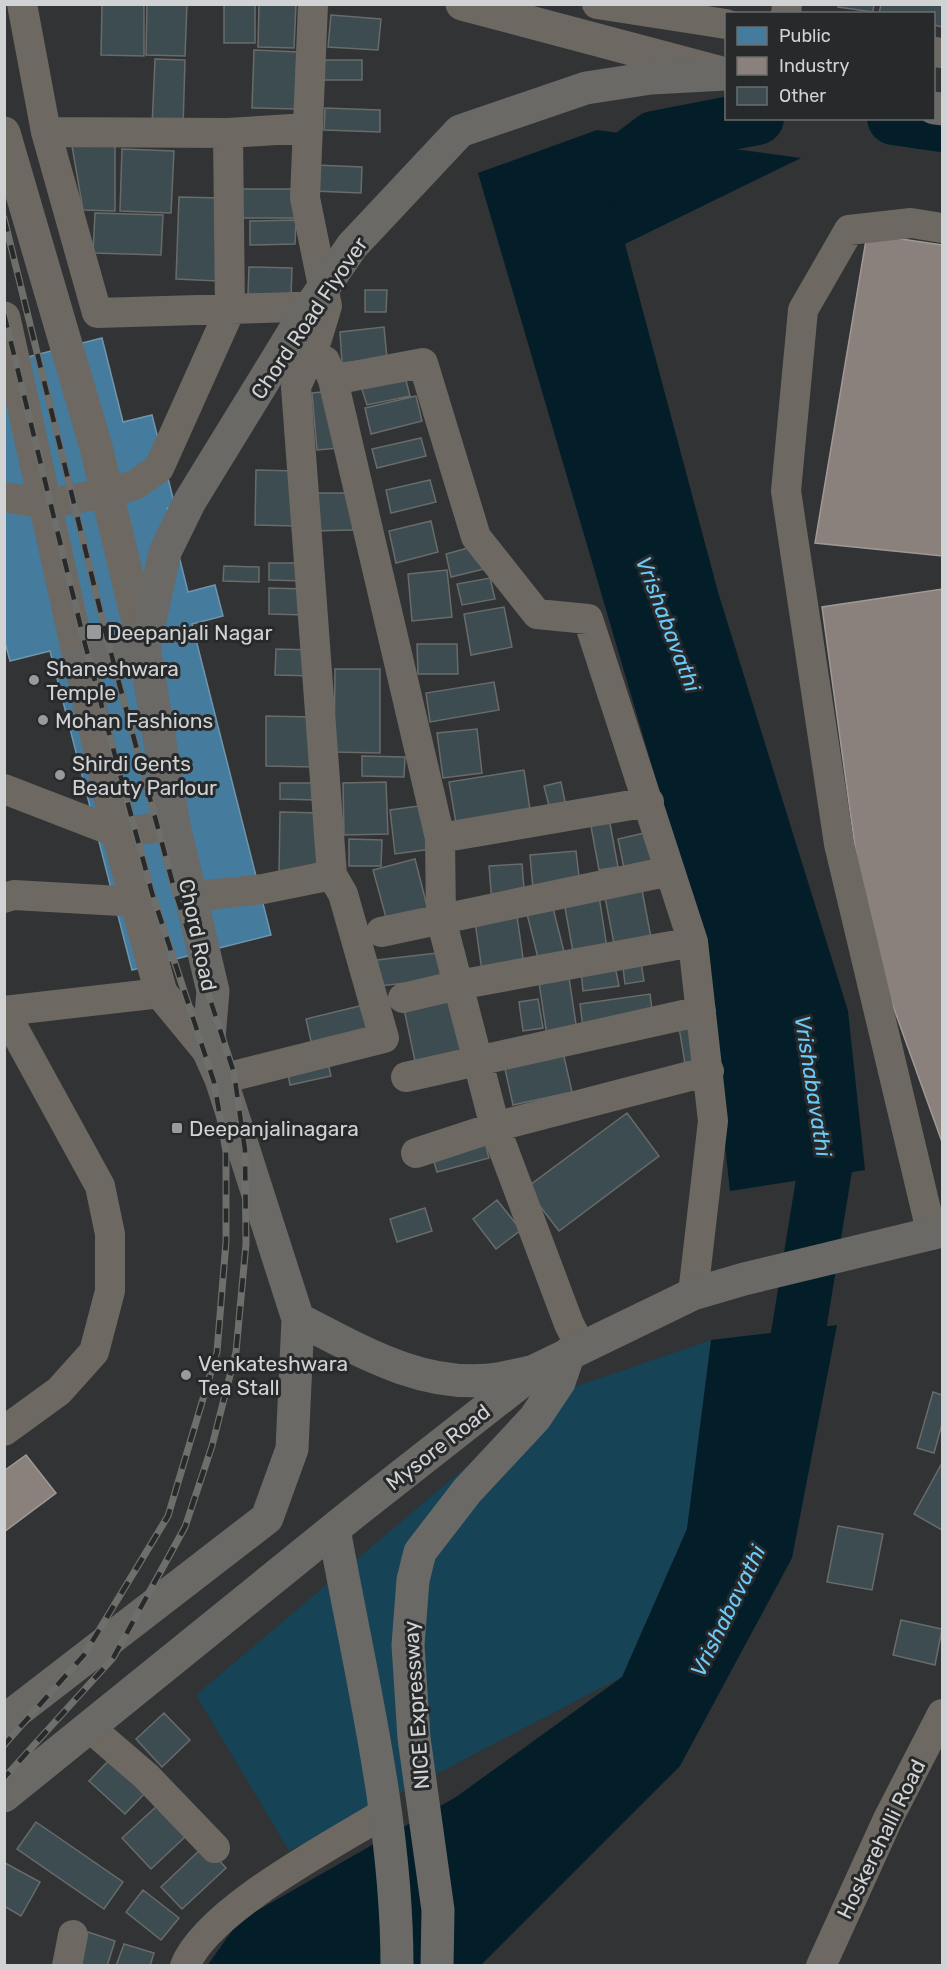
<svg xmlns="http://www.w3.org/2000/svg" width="947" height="1970" viewBox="0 0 947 1970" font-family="Rubik,sans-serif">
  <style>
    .green { fill: #164355 }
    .water { fill: #041e29 }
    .public { fill: #457b9d; stroke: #6f95ad; stroke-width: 1.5 }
    .industry { fill: #8a817c; stroke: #9f9996; stroke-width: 1.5 }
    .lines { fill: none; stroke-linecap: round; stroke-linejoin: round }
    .river { stroke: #041e29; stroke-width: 54 }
    .building { fill: #3c4c51; stroke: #696b6b; stroke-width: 1.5 }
    .minor { stroke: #6d6962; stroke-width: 30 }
    .major { stroke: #6d6962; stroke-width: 33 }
    .highway { stroke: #6a6966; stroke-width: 33 }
    .rail-casing { stroke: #6e6e6a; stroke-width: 7 }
    .rail { stroke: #27292b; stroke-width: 4.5; stroke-dasharray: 14; stroke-linecap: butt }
    .highway-bridge { stroke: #6a6966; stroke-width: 33 }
    .poi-dot { fill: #989a9b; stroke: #27292b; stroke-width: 2 }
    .labels { text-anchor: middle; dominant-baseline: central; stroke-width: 6; stroke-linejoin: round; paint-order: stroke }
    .street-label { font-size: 21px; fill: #d0d2d3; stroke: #27292b }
    .poi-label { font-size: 21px; fill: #d0d2d3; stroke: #27292b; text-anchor: start }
    .water-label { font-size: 22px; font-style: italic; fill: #6bcbf8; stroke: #27292b }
  </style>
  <rect width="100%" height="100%" fill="#313334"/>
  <path class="green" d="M711,1340L687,1529L622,1677L289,1851L196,1695L551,1395Z"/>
  <path class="water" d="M597,130L801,158L625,244L718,592L848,1011L865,1170L730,1191L702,937L478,173Z
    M837,1325L792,1558L680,1766L481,1965L207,1966L239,1921L456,1797L622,1677L687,1529L711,1340Z"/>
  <path class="public" d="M102,338L123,422L152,415L175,506L167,508L188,592L215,585L223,616L192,624L271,935L132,970L50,651L10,661L4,639V363Z"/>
  <path class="industry" d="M867,234L942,245V556L815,543Z
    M942,589V1142L867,934L822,607Z
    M26,1455L56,1493L4,1532V1471Z"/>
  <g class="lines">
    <path class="river" d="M894,118L942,125
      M596,182L654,138L757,118
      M787,1402L825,1169L815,1102"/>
  </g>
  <path class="building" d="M102,4H144V56L101,55Z
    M147,4H187L185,56L146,55Z
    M224,4H255V43H224Z
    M259,4H296L294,48L258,47Z
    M838,4H874L873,12L838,7Z
    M881,4H942V27L934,25V14H879Z
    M331,15L381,19L378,50L328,47Z
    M254,50L299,52L297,109L252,108Z
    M155,59L185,60L183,128L152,127Z
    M323,60H362V80H323Z
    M325,108L380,110V132L324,130Z
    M71,140L115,142V211L83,210Z
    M122,149L174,151L171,213L120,211Z
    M315,165L362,167L361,193L314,191Z
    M242,189H299L300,218H242Z
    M179,197L221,198L218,281L176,279Z
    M95,213L163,215L161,255L93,253Z
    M296,220L295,244L250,245V221Z
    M249,267L292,268L291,296L248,294Z
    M365,290H387L386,312H365Z
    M384,327L387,358L342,363L340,332Z
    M403,369L410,396L367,405L359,380Z
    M334,391L339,448L317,450L312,393Z
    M416,396L422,421L371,434L365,408Z
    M421,438L426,456L377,468L372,449Z
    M256,470L298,471L296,526L255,525Z
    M430,480L436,502L391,513L386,490Z
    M311,493H352L353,530L311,531Z
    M431,521L438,552L396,563L389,531Z
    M479,545L484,569L451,577L446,554Z
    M269,563H305V581L269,580Z
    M224,566L259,567V582L223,581Z
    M447,570L452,617L412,621L408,574Z
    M490,578L495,599L462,605L457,584Z
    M269,588L306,589L305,615L269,614Z
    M504,607L512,647L471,655L464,614Z
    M417,644H457L458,674H418Z
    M276,649L315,650V676L275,675Z
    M335,669H380V753L334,752Z
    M494,682L499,710L430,722L426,693Z
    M266,716L313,717V767L266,766Z
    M477,729L482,773L443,778L437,733Z
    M362,756L405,757L404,777L362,776Z
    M524,770L531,816L457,829L449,782Z
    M386,782L388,834L344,835L343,783Z
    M561,782L566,807L550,810L544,786Z
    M280,783H316V800L280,799Z
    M426,805L431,849L395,854L390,810Z
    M280,812L321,813L320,874L279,873Z
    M609,818L618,867L599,870L590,821Z
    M653,831L660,859L624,868L618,839Z
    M349,839L382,840L381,866H349Z
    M576,851L580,885L533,889L530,855Z
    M415,859L428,910L387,921L373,870Z
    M522,864L525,901L492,903L489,866Z
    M642,890L652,943L615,949L605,897Z
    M599,896L607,948L573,952L564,902Z
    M553,908L565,956L539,962L527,914Z
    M517,916L524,965L482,971L475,922Z
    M445,952L449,978L380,986L377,960Z
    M640,957L644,981L625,984L622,959Z
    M615,966L619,986L583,991L581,971Z
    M568,971L577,1031L547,1036L538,976Z
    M456,993L469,1055L416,1066L403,1004Z
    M650,994L653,1018L583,1028L580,1004Z
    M538,999L543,1028L523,1031L519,1002Z
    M372,1003L379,1035L313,1050L306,1019Z
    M697,1019L703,1061L685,1064L678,1021Z
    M562,1048L572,1092L513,1105L503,1060Z
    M327,1059L331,1076L290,1085L287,1067Z
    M627,1113L659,1156L559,1231L526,1188Z
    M483,1134L489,1158L437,1172L430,1148Z
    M497,1200L521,1230L496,1249L473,1219Z
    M425,1208L432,1231L397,1242L390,1219Z
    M933,1392L942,1395V1424L934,1453L917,1448Z
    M942,1463V1530L914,1514Z
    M838,1526L883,1534L872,1590L827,1582Z
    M901,1620L942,1629L935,1665L893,1655Z
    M164,1713L190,1740L162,1767L136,1739Z
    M112,1757L148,1790L125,1814L89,1781Z
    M158,1805L187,1835L151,1869L122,1838Z
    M36,1822L123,1882L104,1909L17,1849Z
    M205,1845L226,1868L182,1909L161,1887Z
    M5,1863L40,1882L21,1916L4,1906Z
    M143,1890L179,1918L161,1940L126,1912Z
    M88,1932L115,1941L107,1966H77Z
    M124,1944L154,1953L150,1966H116Z"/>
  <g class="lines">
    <path class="minor" d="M22,4L46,132L97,313L327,306
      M597,4L726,24
      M786,14L787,4
      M934,52L942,53
      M46,132L228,133L308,128
      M325,361L333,380L440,838L441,919L495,1127L569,1324L581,1347
      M333,380L423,363L476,537L537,614L588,619L693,942L713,1121L693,1294
      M4,497L45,504L107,493L135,485L159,468L230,310L228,133
      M4,789L118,833L174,825
      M440,838L649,802
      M190,897L263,889L332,875
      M4,898L14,895L138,902
      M381,932L670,871
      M403,998L458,985L693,942
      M4,1011L100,1186L110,1234V1291L94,1352L59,1391L4,1431
      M4,1011L161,993
      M406,1077L701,1011
      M221,1079L384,1038L343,894L332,875L296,387L317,339L327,306L305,198L313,4
      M416,1153L495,1127L709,1071
      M932,1235L839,844L786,491L803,310L849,230L911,223L942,228
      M89,1727L146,1776L215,1848
      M67,1966L73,1935
      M185,1966C207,1910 334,1844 386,1812
      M821,1966L888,1819L942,1714"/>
    <path class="major" d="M462,4L718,72
      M4,133L96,447L144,647
      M4,318L118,833L161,993L208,1050"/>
    <path class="highway" d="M934,108L942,109
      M80,661L144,647
      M298,1319C359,1350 419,1387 490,1380C504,1379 518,1374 531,1372
      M334,1529C360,1673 397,1819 397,1966
      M4,1721L267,1518L292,1449L298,1319L221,1079L208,1050L213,991L174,825L144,647L165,552L190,501L298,325
      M4,1796L355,1512L536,1370L693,1294L744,1279L942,1231
      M437,1966L438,1910L414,1738L408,1645L413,1580L420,1552L467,1491L535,1418L559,1382L569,1353"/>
    <g class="rail-casing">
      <path id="rail" d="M4,218L107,638L174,888L234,1073L245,1150L246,1244L236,1352L212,1446L185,1527L113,1658L4,1778
        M4,314L85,644L152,893L214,1082L226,1152V1242L217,1352L168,1516L84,1655L4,1745"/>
    </g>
    <use href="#rail" class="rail"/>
    <path class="highway-bridge" d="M298,325L352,246L460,131L586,88L651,78L726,74"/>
  </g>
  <g class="poi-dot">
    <rect x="86" y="624" width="16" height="16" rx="3"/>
    <circle cx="34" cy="680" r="6"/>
    <circle cx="43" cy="720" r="6"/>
    <circle cx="60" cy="775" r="6"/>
    <rect x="171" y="1122" width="12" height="12" rx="3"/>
    <circle cx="186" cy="1375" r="6"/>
  </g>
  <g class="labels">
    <g class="street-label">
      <text transform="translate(309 318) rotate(-56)">Chord Road Flyover</text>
      <text transform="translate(198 935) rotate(78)">Chord Road</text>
      <text transform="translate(438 1447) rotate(-38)">Mysore Road</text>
      <text transform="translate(416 1705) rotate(-94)">NICE Expressway</text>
      <text transform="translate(881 1839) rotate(-64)">Hoskerehalli Road</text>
    </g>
    <g class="poi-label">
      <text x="107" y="632">Deepanjali Nagar</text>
      <text x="46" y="668">Shaneshwara<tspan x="46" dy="24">Temple</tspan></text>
      <text x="55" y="720">Mohan Fashions</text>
      <text x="72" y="763">Shirdi Gents<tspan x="72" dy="24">Beauty Parlour</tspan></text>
      <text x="189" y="1128">Deepanjalinagara</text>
      <text x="198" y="1363">Venkateshwara<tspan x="198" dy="24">Tea Stall</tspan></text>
    </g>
    <g class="water-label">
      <text transform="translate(668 624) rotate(69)">Vrishabavathi</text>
      <text transform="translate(813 1086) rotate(81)">Vrishabavathi</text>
      <text transform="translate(728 1611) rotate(-64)">Vrishabavathi</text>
    </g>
  </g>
  <rect width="947" height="1970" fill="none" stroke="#d0d2d3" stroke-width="12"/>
  <rect x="725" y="12" width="210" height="108" fill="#27292b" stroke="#6b6d6e" stroke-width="1.5"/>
  <rect x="737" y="27" width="30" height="18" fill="#457b9d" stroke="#6b6d6e" stroke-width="1.5"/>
  <text x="779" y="42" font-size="18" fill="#d0d2d3">Public</text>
  <rect x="737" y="57" width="30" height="18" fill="#8a817c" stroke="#6b6d6e" stroke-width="1.5"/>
  <text x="779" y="72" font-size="18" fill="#d0d2d3">Industry</text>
  <rect x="737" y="87" width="30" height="18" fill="#3c4c51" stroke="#6b6d6e" stroke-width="1.5"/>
  <text x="779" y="102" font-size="18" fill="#d0d2d3">Other</text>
</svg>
